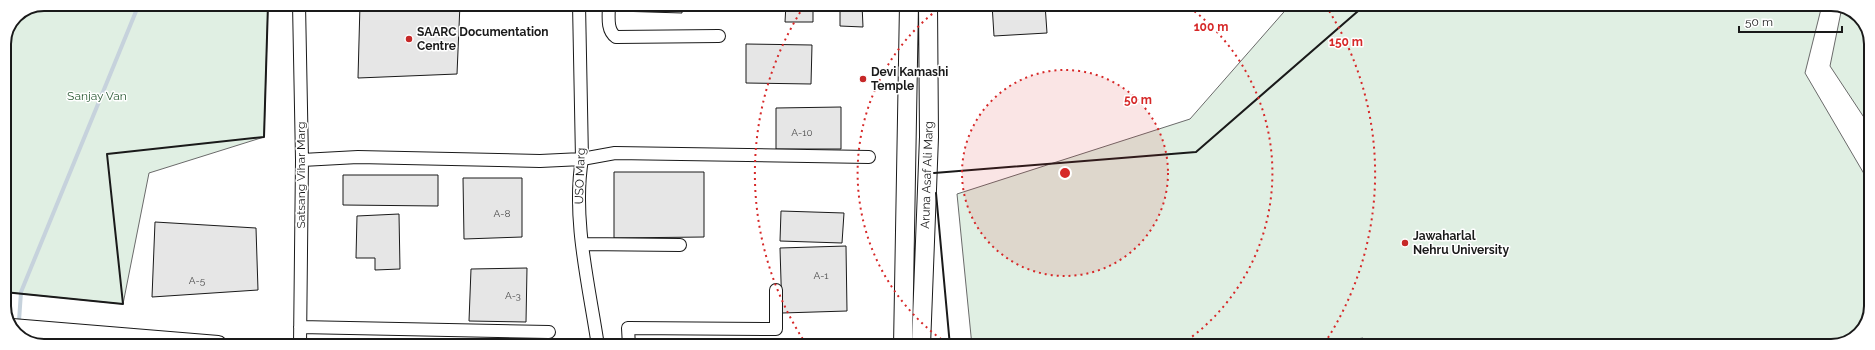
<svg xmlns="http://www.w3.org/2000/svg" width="1875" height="350" viewBox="0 0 1875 350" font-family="Raleway,sans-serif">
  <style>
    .green { fill: #e0efe3; stroke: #6a6a6a }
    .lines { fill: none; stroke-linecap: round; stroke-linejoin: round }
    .stream { stroke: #c6d2dc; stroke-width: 4 }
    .building { fill: #e6e6e6; stroke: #1a1a1a }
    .street-casing { stroke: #1a1a1a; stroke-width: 14 }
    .secondary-casing { stroke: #1a1a1a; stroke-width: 20 }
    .street { stroke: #fff; stroke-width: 12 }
    .secondary { stroke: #fff; stroke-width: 18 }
    .wall { stroke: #1a1a1a; stroke-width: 2 }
    .ring { fill: none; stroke: #d62828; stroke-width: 2; stroke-dasharray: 2 4 }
    .poi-dot { fill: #c62828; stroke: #fff; stroke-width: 1.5 }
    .labels { text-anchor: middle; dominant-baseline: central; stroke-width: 3; stroke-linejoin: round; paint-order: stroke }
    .number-label { font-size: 10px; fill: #4d4d4d }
    .poi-label { font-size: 12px; font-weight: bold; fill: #1a1a1a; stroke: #fff; text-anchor: start }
    .park-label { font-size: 12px; fill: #2b5a34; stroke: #fff }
    .street-label { font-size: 12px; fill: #1a1a1a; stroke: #fff }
    .rim { fill: none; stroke: #1a1a1a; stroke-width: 2 }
    .centre { fill: #d62828; stroke: #fff; stroke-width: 2 }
    .ring-label { font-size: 12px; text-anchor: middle; font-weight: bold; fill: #d62828; stroke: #fff; stroke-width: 3; stroke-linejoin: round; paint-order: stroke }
  </style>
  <rect width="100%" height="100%" fill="#fff"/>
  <path class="green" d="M44,4H268L264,137L149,173L123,304L4,292V44L16,15Z
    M1290,5H1822L1805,73L1870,184V314L1857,336L1831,346H1367L1363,338L1312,346H972L957,194L1190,119Z
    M1846,8L1860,16L1871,39V128L1830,66L1841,12Z"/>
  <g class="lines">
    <path class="stream" d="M19,321L21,292L139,4"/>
  </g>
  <path class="building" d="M360,4H460L457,74L358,78Z
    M617,4H682V13L617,11Z
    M692,4H714V8H692Z
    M786,4H813V22H785Z
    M840,4H862L863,27L840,26Z
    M992,4H1045L1047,33L994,36Z
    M746,44L812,45L811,84L746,83Z
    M841,107V149H776V108Z
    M614,172H704V237L614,238Z
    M343,175H438V206L343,205Z
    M463,178H522V237L464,239Z
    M781,211L844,213L842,243L780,241Z
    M399,214L400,269L375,270V258H356L357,216Z
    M155,222L256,228L258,290L152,297Z
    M846,246L847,311L782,313L780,248Z
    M527,268L526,322L469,321L471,269Z"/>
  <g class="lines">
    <g class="street-casing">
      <path id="street" d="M299,4L302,160L300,345
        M579,4L582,159C572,219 589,285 598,346
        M609,4C609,15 606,30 616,37L719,36
        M302,160L358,157L540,161L582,159L615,153L869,157
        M583,244L680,245
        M300,327L549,332
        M629,346L628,328L776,329V290"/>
    </g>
    <g class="secondary-casing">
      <path id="secondary" d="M12,328L218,345
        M903,346L909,4
        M921,346L929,137L928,4"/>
    </g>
    <use href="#street" class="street"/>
    <use href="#secondary" class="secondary"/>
    <path class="wall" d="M934,173L1196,152L1365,5
      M936,193L950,346
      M4,292L123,304L107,154L264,137L268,4"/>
  </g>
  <circle cx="1065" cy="173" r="103" fill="#d62828" fill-opacity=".12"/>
  <g class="ring">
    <circle cx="1065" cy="173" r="103"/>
    <path d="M951 346A207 207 0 0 1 945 4M1185 4A207 207 0 0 1 1179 346"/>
    <path d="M806 344A310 310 0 0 1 804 6M1326 6A310 310 0 0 1 1324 344"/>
  </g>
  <g class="poi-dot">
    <circle cx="409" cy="39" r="4"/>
    <circle cx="863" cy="79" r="4"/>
    <circle cx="1405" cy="243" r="4"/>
  </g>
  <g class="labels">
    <g class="number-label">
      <text x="802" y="132">A-10</text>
      <text x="502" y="213">A-8</text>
      <text x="821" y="275">A-1</text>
      <text x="197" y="280">A-5</text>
      <text x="513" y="295">A-3</text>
    </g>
    <g class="poi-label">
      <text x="417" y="32">SAARC Documentation<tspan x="417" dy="14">Centre</tspan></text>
      <text x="871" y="72">Devi Kamashi<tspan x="871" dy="14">Temple</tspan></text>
      <text x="1413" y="236">Jawaharlal<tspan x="1413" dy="14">Nehru University</tspan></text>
    </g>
    <g class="park-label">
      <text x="97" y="96">Sanjay Van</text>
    </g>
    <g class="street-label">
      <text transform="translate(301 175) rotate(-90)">Satsang Vihar Marg</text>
      <text transform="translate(927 175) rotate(-88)">Aruna Asaf Ali Marg</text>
      <text transform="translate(580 176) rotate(-88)">USO Marg</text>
    </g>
  </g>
  <path d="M0 0H1875V350H0ZM44 11H1831A33 33 0 0 1 1864 44V306A33 33 0 0 1 1831 339H44A33 33 0 0 1 11 306V44A33 33 0 0 1 44 11Z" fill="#fff" fill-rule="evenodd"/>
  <path class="rim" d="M44 11H1831A33 33 0 0 1 1864 44V306A33 33 0 0 1 1831 339H44A33 33 0 0 1 11 306V44A33 33 0 0 1 44 11Z"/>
  <circle cx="1065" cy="173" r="6" class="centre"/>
  <g class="ring-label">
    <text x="1211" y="31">100 m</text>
    <text x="1346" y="46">150 m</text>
    <text x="1138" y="104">50 m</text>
  </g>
  <path d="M1739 26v6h103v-6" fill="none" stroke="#1a1a1a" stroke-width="2"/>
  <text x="1745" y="26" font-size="12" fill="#1a1a1a" stroke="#ffffff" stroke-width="3" paint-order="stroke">50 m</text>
</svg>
